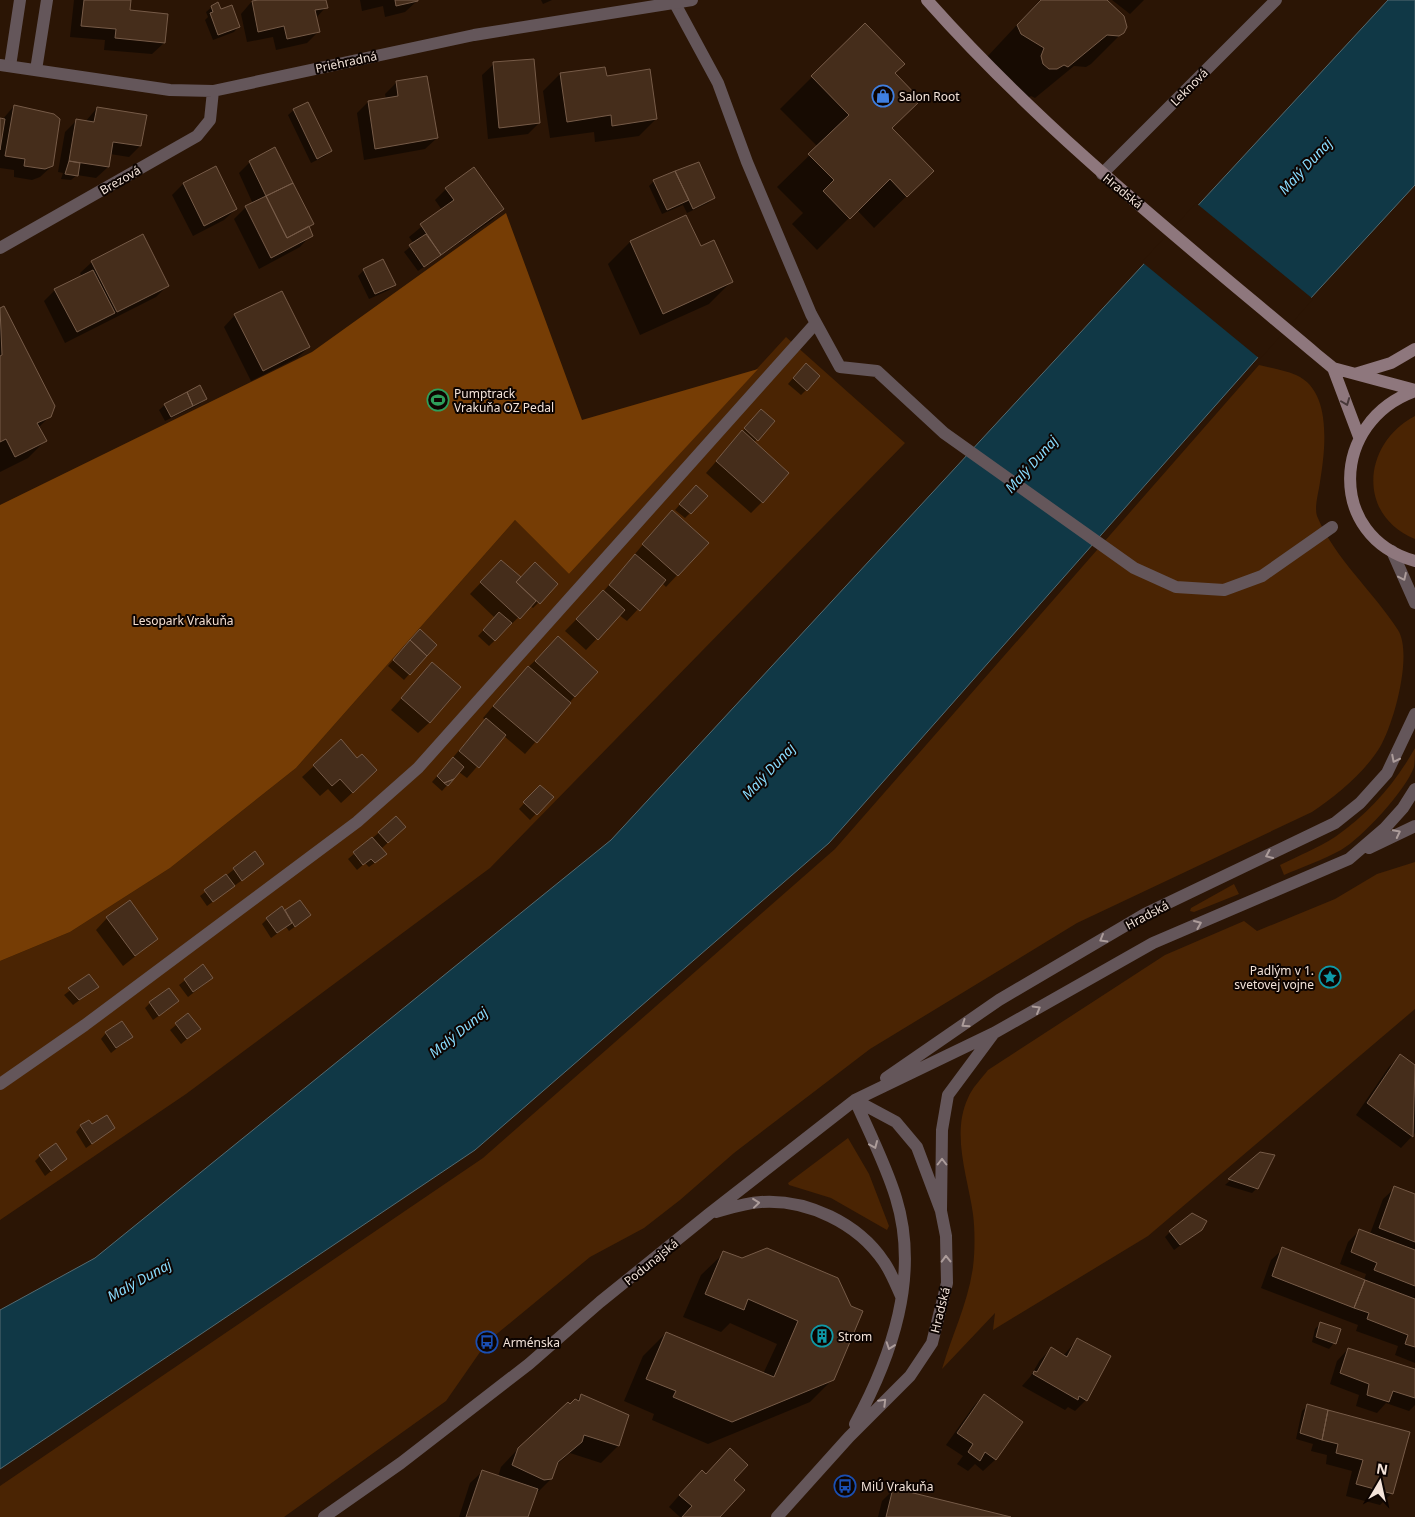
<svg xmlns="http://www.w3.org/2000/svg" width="1415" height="1517" viewBox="0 0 1415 1517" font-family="'Noto Sans',sans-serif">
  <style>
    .green { fill: #4a2403 }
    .forest { fill: #763d05 }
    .water { fill: #103846; stroke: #546b72 }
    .pier { fill: #2b1505 }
    .shadow { fill: #0007 }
    .building { fill: #452d1b; stroke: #765b48 }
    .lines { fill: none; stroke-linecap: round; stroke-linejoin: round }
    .service { stroke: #64565a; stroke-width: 12 }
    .minor { stroke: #64565a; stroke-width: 12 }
    .secondary { stroke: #8e777d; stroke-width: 12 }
    .oneway { stroke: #473839 }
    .oneway2 { stroke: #ac9c9a }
    .labels { text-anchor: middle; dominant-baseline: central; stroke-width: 4; stroke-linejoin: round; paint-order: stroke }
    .street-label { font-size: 12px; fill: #f3e3d9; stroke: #0d0401 }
    .poi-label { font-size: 12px; fill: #f3e3d9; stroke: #0d0401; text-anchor: start }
    .park-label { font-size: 12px; fill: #f5dfd0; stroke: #0d0401 }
    .water-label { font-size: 14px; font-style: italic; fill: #88dbfd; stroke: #0d0401 }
  </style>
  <rect width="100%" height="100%" fill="#2b1505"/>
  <path class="green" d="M786,337L905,443L490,868L186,1094L0,1220V961L70,932L170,868L296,768L515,520L569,574Z
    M1259,365C1271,368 1284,370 1296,375C1333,391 1325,451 1320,482C1319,491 1314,507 1317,516C1335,559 1373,591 1398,630C1413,654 1394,723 1380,747C1365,772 1336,796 1312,812L1077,923L870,1049L734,1153L680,1200L644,1228L590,1257L487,1342L446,1401L284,1517H0V1486L483,1158L835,849Z
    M1415,416V539C1356,515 1363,443 1415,416Z
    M1415,748C1415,754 1415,761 1414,767C1406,790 1362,838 1341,850C1323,860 1302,867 1284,875L1280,865C1298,856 1318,848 1335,837C1369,813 1395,784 1415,748Z
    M1415,862V1009L1148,1236L993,1330L995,1313L942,1369C952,1335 968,1303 973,1267C975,1251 975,1230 973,1214C968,1178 951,1134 968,1098C972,1088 981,1079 988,1070L1165,955L1244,921L1257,931L1335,899L1377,874Z
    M1234,884L1239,894L1194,912L1190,911L1191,908Z
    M848,1138L869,1174L889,1226L887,1230L831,1198L789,1185L788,1183Z"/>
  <path class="forest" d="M506,213L582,420L758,369L569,574L515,520L296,768L170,868L70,932L0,961V505L312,352Z"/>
  <path class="water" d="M1388,0H1415V185L1298,312L829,843L475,1150L0,1469V1310L95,1258L611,840Z"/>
  <path class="pier" d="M1196,203L1313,299L1260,359L1142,262Z"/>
  <path class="shadow" d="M74,0H130L129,11L164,43L152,54L104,50L105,40L70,37Z
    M253,0H325L326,7L316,18L318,32L307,43L276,50L273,37L247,42L241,14Z
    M360,0H416L417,1L405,12L385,17L383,6L362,11Z
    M541,0H552L543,4Z
    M1040,0H1106L1123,32L1091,64L1086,67L1074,66L1035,98L1031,96L1024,101L1010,89L1013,81L989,65L986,58Z
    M1112,0H1144L1130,14Z
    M212,7L220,11L239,26L234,32L213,40L205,20L208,17L206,12Z
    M494,64L539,123L528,134L488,139L482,75Z
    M894,73L890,128L932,171L874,228L857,210L817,250L792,224L803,213L777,187L818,147L780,109L812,77Z
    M560,74L606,77L656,119L639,136L595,142L594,132L550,138L543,91Z
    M396,83L437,138L425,149L364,160L357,113L368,102L386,99L385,94Z
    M14,106L52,166L40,177L32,180L14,177V170L0,168V120H2Z
    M97,108L140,146L129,157L110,154L108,167L96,178L77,175L71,180L61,179L63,173L58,172L65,132L76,121L85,122Z
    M294,110L331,151L325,156L311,163L288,115Z
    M250,162L312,224L308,228L311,235L300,247L259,269L234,219L246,207L253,204L239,173Z
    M215,168L236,209L224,220L193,236L172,195L183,184Z
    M654,181L714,198L708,203L687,213L683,205L662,214L649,186Z
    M446,189L503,209L491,221L418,271L404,252L414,244L409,237L442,210L435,200Z
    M686,217L700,247L732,281L709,304L640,335L608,264L630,242Z
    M92,262L168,285L156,297L65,343L44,301L55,290L82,277L80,273Z
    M364,270L394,284L389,290L369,299L358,276Z
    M4,308L50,416L38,428L45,441L28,458L0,472V310Z
    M235,315L309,347L297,358L251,381L224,327Z
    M800,370L806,390L801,395L788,384Z
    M205,399L200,404L165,421L159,410L165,405Z
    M756,416L773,421L754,443L762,502L751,513L706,473Z
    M691,492L707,496L685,518L675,510Z
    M661,523L707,543L666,587L662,583L627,621L619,615L586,650L565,631L603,592Z
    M490,573L557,584L533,608L530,606L489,646L478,636L495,618L470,594Z
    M415,636L435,645L404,680L388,666Z
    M547,649L596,672L525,754L504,736L467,778L459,772L442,791L432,782L485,720L483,718L516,679Z
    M432,664L430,722L418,733L391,710Z
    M341,741L357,759L364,782L341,803L328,789L320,796L302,777Z
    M540,786L552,797L530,820L519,809Z
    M396,818L399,832L381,849L380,859L369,867L365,863L357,870L348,859Z
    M255,853L257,869L207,906L200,896Z
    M299,901L304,920L289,931L286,927L271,938L262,924L267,919L284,912Z
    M107,918L157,939L123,966L96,930Z
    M203,966L206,983L188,997L179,985Z
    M89,976L97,987L73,1005L64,995Z
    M150,1003L172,1006L153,1020L145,1008Z
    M188,1015L199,1029L181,1044L170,1030Z
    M106,1033L131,1037L111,1053L101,1039Z
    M1400,1056L1415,1067V1133L1401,1148L1356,1115L1389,1067Z
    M81,1126H91L114,1128L86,1148L76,1132Z
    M1260,1154L1257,1188L1252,1193L1225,1185Z
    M40,1156L66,1159L45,1176L35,1161Z
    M1395,1188L1415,1196V1363L1395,1355L1398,1346L1356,1331L1358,1325L1261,1288L1271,1260L1283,1249L1364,1280L1366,1274L1340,1264L1348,1242L1360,1230L1370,1234L1383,1199Z
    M1201,1230L1174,1250L1165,1237L1170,1232Z
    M767,1249L833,1379L810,1402L708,1444L652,1420L654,1414L624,1401L643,1356L666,1333L763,1374L777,1344L730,1323L721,1332L683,1317L701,1275L724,1253L742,1259Z
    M1321,1323L1334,1343L1329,1349L1312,1342L1315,1329Z
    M1077,1340L1086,1400L1075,1411L1068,1407L1065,1410L1022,1386L1030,1377L1040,1360L1051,1349L1063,1356Z
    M1348,1349L1415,1370V1405L1409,1411L1386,1403L1377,1413L1356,1406L1359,1395L1330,1384L1337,1361Z
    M984,1395L1021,1422L995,1460L983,1471L975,1464L968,1471L957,1464L963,1456L946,1445L973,1407Z
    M581,1396L618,1446L601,1463L570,1453L555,1466L551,1479L534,1496L527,1517H459L470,1483L482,1472L498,1477L501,1467L518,1449Z
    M1307,1406L1408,1433L1392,1493L1380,1505L1346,1496L1352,1471L1326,1464L1327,1455L1311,1451L1313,1444L1296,1439L1302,1411Z
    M705,1475L732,1480L719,1517H680L669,1507L690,1483Z
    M893,1490L1005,1517H878L882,1501Z"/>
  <path class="building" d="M84,0H131L130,10L168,14L165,43L115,38L116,29L81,26Z
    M258,0H326L328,8L315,10L320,32L287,39L284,26L258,32L252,1Z
    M395,0H418V1L396,6Z
    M1041,0H1107L1124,16L1127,27L1124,33L1119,36L1107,35L1068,67L1064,65L1057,69H1049L1043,64L1041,56L1044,48L1021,34L1017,25Z
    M218,2L221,9L232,5L240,27L218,35L210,13L213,12L211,6Z
    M865,23L905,64L895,73L921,100L892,128L934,171L907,197L890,179L850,219L823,191L834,180L808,154L849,115L811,76Z
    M534,59L540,123L499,128L493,62Z
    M605,67L607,76L650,69L657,119L612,126L611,115L567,122L560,73Z
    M427,76L438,138L375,149L368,101L398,96L396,81Z
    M308,102L332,151L317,159L293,109Z
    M14,105L54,114L60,119L53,166L45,169L24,166L25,159L5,156Z
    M97,107L147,115L141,146L113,142L109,167L69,161L76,119L94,122Z
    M0,118L5,119L0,150Z
    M275,147L293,183L266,196L249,161Z
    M69,161L80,163L78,176L65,174Z
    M699,162L715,198L693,209L675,171Z
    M216,166L237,209L204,226L183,183Z
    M474,167L504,209L441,255L420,224L454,200L445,188Z
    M675,171L689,200L667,210L653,180Z
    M293,183L314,224L287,238L266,196Z
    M266,196L287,238L309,226L313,236L271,258L245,206Z
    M686,215L701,246L714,240L733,282L663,314L630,241Z
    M143,234L169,286L117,312L91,261Z
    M426,234L441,255L424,267L409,245Z
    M383,259L396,285L375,294L363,269Z
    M93,270L115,313L77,332L54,289Z
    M282,291L310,347L263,371L234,314Z
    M4,306L55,406L51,417L37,423L47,441L15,457L6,439L0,442V356L2,355L0,308Z
    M806,363L820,376L807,391L793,378Z
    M200,385L207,399L193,406L187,392Z
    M187,392L193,406L171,417L164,404Z
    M761,409L775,421L758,441L744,428Z
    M742,430L789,473L763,503L716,461Z
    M696,485L708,496L691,514L679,504Z
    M672,510L709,543L678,576L642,544Z
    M635,554L666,580L640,611L609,585Z
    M501,560L521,577L516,582L536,601L520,619L480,582Z
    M535,562L558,584L540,604L516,582Z
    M603,590L625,610L598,640L576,619Z
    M499,612L512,623L495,641L483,630Z
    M420,629L437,645L427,656L410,640Z
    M558,636L598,672L575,697L535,661Z
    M410,640L427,656L410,675L393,660Z
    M432,662L461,687L430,723L401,698Z
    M528,666L571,703L537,743L493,706Z
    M486,718L506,735L479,768L459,751Z
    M341,739L357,758L362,754L377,770L353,793L340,779L332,786L313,765Z
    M453,757L464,767L454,779L444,783L437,776Z
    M454,779L448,786L444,783Z
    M540,785L554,797L537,815L523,802Z
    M396,816L406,827L388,843L378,832Z
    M372,837L387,854L375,863L371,859L363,865L353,852Z
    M255,851L264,864L242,881L233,868Z
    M226,874L235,886L213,902L204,890Z
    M130,900L158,939L135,956L106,917Z
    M300,900L311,915L295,927L285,910Z
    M282,906L292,923L277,933L266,918Z
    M203,964L213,978L193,992L184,979Z
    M89,974L99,987L79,1000L68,988Z
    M169,988L179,1001L159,1016L149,1002Z
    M188,1013L201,1029L187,1039L175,1023Z
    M122,1021L133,1037L116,1048L105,1032Z
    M1400,1054L1415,1065L1413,1137L1367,1103Z
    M107,1115L115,1128L92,1144L80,1125L89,1120L92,1124Z
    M56,1143L67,1159L51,1171L39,1155Z
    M1260,1152L1275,1155L1258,1189L1228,1179Z
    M1394,1186L1415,1194V1242L1379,1228Z
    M1192,1213L1207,1221L1202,1230L1180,1245L1169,1231Z
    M1359,1229L1415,1250V1286L1374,1270L1377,1263L1351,1252Z
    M1282,1247L1365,1280L1354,1308L1272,1276Z
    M767,1248L838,1278L851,1306L863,1311L834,1380L732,1422L673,1397L676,1391L646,1379L666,1332L774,1377L798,1321L748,1299L744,1310L705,1294L723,1251L742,1258Z
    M1365,1280L1415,1299V1347L1405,1344L1408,1335L1367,1319L1369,1313L1354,1308Z
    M1320,1322L1341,1329L1336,1344L1316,1337Z
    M1077,1338L1111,1356L1087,1401L1079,1396L1078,1400L1033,1374L1034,1371L1037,1372L1051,1347L1067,1357Z
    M1348,1348L1415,1369V1398L1393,1391L1389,1402L1367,1395L1369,1384L1340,1373Z
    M581,1394L629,1415L619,1446L584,1435L582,1442L558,1462L552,1479L544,1480L512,1465L518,1448L568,1402L570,1404L575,1399L579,1401Z
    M984,1394L1023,1422L996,1460L985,1452L980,1461L968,1452L973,1444L957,1433Z
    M1307,1404L1328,1410L1322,1440L1300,1433Z
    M1328,1410L1410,1432L1393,1494L1356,1484L1363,1460L1336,1453L1338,1444L1322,1440Z
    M730,1448L748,1465L734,1480L745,1490L720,1517H682L692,1506L679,1495L702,1470L706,1474Z
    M482,1470L538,1489L528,1517H466Z
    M893,1488L1011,1517H886Z"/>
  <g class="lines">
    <path class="service" d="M673,0L718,83L747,162L811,314L840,367L877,371L944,433L1134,568L1176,587L1224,590L1262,576L1332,527
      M10,66L20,0
      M0,1084L85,1025L357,822L418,768L815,324"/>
    <path class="minor" d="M0,65L170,90L213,91L474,35L692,0
      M36,70L47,0
      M1102,174L1276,0
      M0,248L197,136L210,120L213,91
      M1392,551L1415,603
      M1369,848L1415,826
      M886,1078L999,1000L1145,914L1335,823L1360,803L1387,773L1415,714
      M855,1100C869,1132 886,1165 896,1198C920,1276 892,1356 855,1424
      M941,1211L942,1130L948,1095L994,1033L1153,943L1349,859L1385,828L1403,808L1415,789
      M716,1212C730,1208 745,1203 761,1202C807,1199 858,1223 884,1262C891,1272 896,1285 901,1296
      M324,1517L401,1463L529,1364L600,1302L709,1214L855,1100L994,1033
      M777,1517L849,1437L910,1376L932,1343L947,1283L946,1236L941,1211L917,1147L896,1122L855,1100"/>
    <path class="secondary" d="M927,0C1044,132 1182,241 1316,354L1333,368L1415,390
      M1333,368L1359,437
      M1358,373L1391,363L1415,349
      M1415,391C1330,421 1327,537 1415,561"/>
  </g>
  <defs><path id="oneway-chevron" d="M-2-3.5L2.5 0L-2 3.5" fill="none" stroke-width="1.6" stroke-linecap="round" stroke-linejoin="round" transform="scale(1.25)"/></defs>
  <use class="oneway" href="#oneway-chevron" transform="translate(1346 402) rotate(69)"/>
  <g class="oneway2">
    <use href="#oneway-chevron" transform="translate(1403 577) rotate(65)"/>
    <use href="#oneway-chevron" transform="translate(1395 759) rotate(117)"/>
    <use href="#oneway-chevron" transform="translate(1397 833) rotate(-27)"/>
    <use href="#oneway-chevron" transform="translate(1269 855) rotate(156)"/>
    <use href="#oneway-chevron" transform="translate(1198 924) rotate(-23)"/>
    <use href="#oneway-chevron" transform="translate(1103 939) rotate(150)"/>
    <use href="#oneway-chevron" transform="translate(1037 1009) rotate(-30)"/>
    <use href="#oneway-chevron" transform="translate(965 1024) rotate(145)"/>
    <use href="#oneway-chevron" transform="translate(874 1145) rotate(67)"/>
    <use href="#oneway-chevron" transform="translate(942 1162) rotate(-90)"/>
    <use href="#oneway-chevron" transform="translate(756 1203) rotate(-6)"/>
    <use href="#oneway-chevron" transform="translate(946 1259) rotate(-91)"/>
    <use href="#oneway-chevron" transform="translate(890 1346) rotate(109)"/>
    <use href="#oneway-chevron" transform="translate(883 1402) rotate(-45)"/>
  </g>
  <defs>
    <g id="shop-ring" transform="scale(1.125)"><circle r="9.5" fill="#0d0401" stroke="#3f7fe0" stroke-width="1.5"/><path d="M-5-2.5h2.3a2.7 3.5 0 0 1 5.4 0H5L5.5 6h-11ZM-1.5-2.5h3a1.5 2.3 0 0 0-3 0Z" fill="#3f7fe0"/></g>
    <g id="stadium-ring" transform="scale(1.125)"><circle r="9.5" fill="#0d0401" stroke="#2e9e5b" stroke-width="1.5"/><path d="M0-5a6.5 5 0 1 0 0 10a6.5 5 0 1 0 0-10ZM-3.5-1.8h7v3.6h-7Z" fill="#2e9e5b"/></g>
    <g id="sight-ring" transform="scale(1.125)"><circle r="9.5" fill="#0d0401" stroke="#0f9aa8" stroke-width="1.5"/><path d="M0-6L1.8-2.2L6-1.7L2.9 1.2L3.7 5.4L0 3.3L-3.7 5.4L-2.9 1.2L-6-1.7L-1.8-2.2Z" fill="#0f9aa8"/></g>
    <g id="building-ring" transform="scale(1.125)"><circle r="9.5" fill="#0d0401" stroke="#0f9aa8" stroke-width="1.5"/><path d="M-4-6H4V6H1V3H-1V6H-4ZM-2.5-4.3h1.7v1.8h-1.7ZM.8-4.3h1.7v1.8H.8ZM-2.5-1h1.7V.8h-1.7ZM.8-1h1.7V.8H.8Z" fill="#0f9aa8"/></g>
    <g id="bus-ring" transform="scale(1.125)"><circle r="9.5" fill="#0d0401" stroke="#1a4fb4" stroke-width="1.5"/><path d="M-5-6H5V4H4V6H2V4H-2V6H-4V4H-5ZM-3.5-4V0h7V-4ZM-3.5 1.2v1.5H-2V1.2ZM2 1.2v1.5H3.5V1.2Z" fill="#1a4fb4"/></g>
  </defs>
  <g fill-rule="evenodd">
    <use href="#shop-ring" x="883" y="96"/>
    <use href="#stadium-ring" x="438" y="400"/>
    <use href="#sight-ring" x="1330" y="977"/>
    <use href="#building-ring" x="822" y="1336"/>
    <use href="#bus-ring" x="487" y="1342"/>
    <use href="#bus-ring" x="845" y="1486"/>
  </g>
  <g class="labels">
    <g class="street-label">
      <text transform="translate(346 62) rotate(-12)">Priehradná</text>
      <text transform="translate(1189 87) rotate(-45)">Leknová</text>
      <text transform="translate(120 180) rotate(-30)">Brezová</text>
      <text transform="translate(1123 191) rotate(39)">Hradská</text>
      <text transform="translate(1147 915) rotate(-28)">Hradská</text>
      <text transform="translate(651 1262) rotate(-39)">Podunajská</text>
      <text transform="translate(940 1310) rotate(-76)">Hradská</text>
    </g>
    <g class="poi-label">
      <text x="899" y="96">Salon Root</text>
      <text x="454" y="393">Pumptrack<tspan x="454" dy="14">Vrakuňa OZ Pedal</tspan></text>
      <text x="1314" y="970" text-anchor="end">Padlým v 1.<tspan x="1314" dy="14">svetovej vojne</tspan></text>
      <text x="838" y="1336">Strom</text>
      <text x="503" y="1342">Arménska</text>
      <text x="861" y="1486">MiÚ Vrakuňa</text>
    </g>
    <g class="park-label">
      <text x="183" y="620">Lesopark Vrakuňa</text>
    </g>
    <g class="water-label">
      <text transform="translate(1305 166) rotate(-47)">Malý Dunaj</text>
      <text transform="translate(1031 464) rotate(-48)">Malý Dunaj</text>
      <text transform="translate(768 771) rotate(-47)">Malý Dunaj</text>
      <text transform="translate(458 1032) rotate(-39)">Malý Dunaj</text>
      <text transform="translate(139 1280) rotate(-29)">Malý Dunaj</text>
    </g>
  </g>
  <g transform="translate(1380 1482) rotate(9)" stroke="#0d0401" stroke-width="4" paint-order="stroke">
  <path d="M0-4L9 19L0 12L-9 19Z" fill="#f3e3d9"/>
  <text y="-8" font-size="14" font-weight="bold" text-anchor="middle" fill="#f3e3d9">N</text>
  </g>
</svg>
